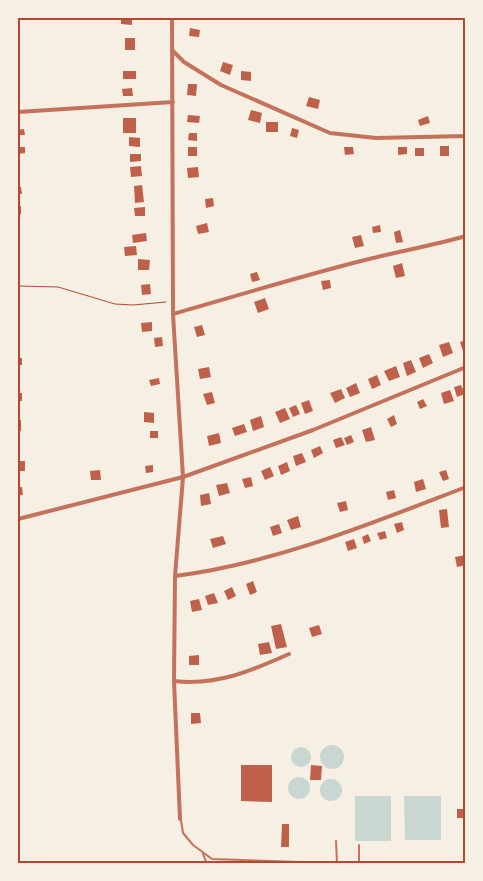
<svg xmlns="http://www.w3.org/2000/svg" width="483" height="881" viewBox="0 0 483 881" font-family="'Alegreya Sans',sans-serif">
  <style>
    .water { fill: #c9d6d2 }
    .building { fill: #bf614a }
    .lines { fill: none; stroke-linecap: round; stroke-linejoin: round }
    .path { stroke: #b5482f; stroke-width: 1 }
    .service { stroke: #c5725c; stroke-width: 2 }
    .minor { stroke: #c5725c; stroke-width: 4 }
    .neatline { fill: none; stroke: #b5482f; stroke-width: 2 }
  </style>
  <rect width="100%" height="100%" fill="#f6efe4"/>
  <path class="water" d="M320 757a12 12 0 1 1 24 0a12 12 0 1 1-24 0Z
    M291 757a10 10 0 1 1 20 0a10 10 0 1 1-20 0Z
    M288 788a11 11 0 1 1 22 0a11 11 0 1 1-22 0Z
    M320 790a11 11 0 1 1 22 0a11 11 0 1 1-22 0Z
    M355,796H391V841H355Z
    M404,796H441V840H405Z"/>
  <path class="building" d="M121,18H132V25L121,24Z
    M190,28L200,30L199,37L189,36Z
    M125,38H135V50H125Z
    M223,62L233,65L230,75L220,71Z
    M123,71H136V79H123Z
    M241,71L251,72V81L241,80Z
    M188,84H197L196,96L187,95Z
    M132,88L133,96H123L122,89Z
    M309,97L320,100L318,109L306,106Z
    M251,110L262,113L260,123L248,120Z
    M188,115L200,116L199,123L187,122Z
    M428,116L430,123L420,126L418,120Z
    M123,118H136V133H123Z
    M266,122H278V132H266Z
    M292,128L299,130L297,138L290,136Z
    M24,129L25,135H18V130Z
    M189,133H197V141L188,140Z
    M129,137L140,138V147L129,146Z
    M440,146H449V156H440Z
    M18,147H25V153L18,154Z
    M188,147H197V156H188Z
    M344,147H353L354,154L345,155Z
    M398,147H407V154L398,155Z
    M415,148H424V156H415Z
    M130,154H141V161L130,162Z
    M141,166L142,176L131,177L130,167Z
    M198,167L199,177L188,178L187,168Z
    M142,185L144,202L135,203L134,186Z
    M18,187H21L22,194H18Z
    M213,198L214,206L206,208L205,199Z
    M18,206H21V214H18Z
    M145,207V216H135L134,208Z
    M207,223L209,232L198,234L196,226Z
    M380,225L381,232L373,233L372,227Z
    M400,230L403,242L396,243L394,232Z
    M146,233L147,241L133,243L132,235Z
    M361,235L364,246L355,248L352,237Z
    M136,246L137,255L125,256L124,247Z
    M138,259L150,260L149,270H138Z
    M402,263L405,276L396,278L393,266Z
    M257,272L260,280L252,282L250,274Z
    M330,280L331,288L323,290L321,281Z
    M150,284L151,294L142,295L141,285Z
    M265,298L269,309L258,313L254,302Z
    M152,322V331L142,332L141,323Z
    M202,325L205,335L197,337L194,327Z
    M162,337L163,346L155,347L154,338Z
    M466,340V350L463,351L460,342Z
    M449,342L453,353L443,357L439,345Z
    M429,354L433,363L423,368L419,358Z
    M18,358H22V365H18Z
    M411,360L416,372L407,376L403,363Z
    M396,366L400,377L389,381L384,371Z
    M209,367L211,377L200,379L198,369Z
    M377,375L381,385L372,389L368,379Z
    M159,378L160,384L151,386L149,380Z
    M356,383L360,393L350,397L346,388Z
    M461,385L465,394L457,397L454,387Z
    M341,389L345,398L335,403L330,393Z
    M450,390L454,401L444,404L441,393Z
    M212,392L215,403L207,405L203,394Z
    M18,393H22V401H18Z
    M423,399L427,406L420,409L417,402Z
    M309,400L313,411L305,414L301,403Z
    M296,405L300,414L293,417L289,408Z
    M285,408L290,419L280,423L275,412Z
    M144,412L154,413V423L144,422Z
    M394,415L397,424L391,427L387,419Z
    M261,416L264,427L253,431L250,420Z
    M18,420H21V431H18Z
    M244,424L247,432L235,436L232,428Z
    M371,427L375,440L366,442L362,430Z
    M150,431H158V438H150Z
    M219,433L221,443L209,446L207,436Z
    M351,435L354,442L347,445L344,438Z
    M341,437L345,445L336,448L333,440Z
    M320,446L323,453L314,458L311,450Z
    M302,453L306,462L296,466L293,456Z
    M18,461H25V471H18Z
    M287,462L290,471L281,475L278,466Z
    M153,465V472L146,473L145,466Z
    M270,467L274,476L265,480L261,471Z
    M100,470L101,480H91L90,471Z
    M446,470L449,479L443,481L439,472Z
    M251,477L253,486L245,488L242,479Z
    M423,479L426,489L416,492L414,482Z
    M227,483L230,493L219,496L216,485Z
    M18,487H22L23,495H18Z
    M394,490L396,498L388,500L386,492Z
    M209,493L211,504L201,506L200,495Z
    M346,501L348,510L340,512L337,503Z
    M447,509L449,527L441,528L439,510Z
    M298,516L301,527L291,530L287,520Z
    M402,522L404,530L397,533L394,524Z
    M279,524L282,533L273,536L270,527Z
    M385,531L387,538L380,540L377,533Z
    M368,534L371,541L364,544L362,537Z
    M223,536L226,544L213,548L210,539Z
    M354,539L357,548L348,551L345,542Z
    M466,555V565L457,567L455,557Z
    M253,581L257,592L250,595L246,584Z
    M232,587L236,596L228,600L224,591Z
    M214,593L218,603L208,605L205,596Z
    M199,599L202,610L192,612L190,601Z
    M281,624L287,647L276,649L271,626Z
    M319,625L322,634L312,637L309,628Z
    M269,642L272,653L260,655L258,644Z
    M199,655V665H189V656Z
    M191,713H200L201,723L191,724Z
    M241,765H272V802L241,801Z
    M311,765L322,766L321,780H310Z
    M457,809H466V818H457Z
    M282,824H289V847H281Z"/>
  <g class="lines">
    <path class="path" d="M18,286L58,287L115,304L133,305L166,302"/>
    <path class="service" d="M18,725V864
      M181,820L183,833L193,845L212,859L331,863L448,864
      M336,841L337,863
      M359,845V863
      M203,854L207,864"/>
    <path class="minor" d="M172,18L173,314L183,477L175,576L174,681L180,819
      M172,50L184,62L221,85L330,133L376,138L466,136
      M18,112L173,102
      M173,314C236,296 298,277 361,261C396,252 431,246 466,236
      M18,519L183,477L313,430L466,367
      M175,576C276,563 372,523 466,487
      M174,681C216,686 251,671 289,654"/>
  </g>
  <rect width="483" height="881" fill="none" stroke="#f6efe4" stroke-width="38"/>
  <rect x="19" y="19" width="445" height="843" class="neatline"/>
</svg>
